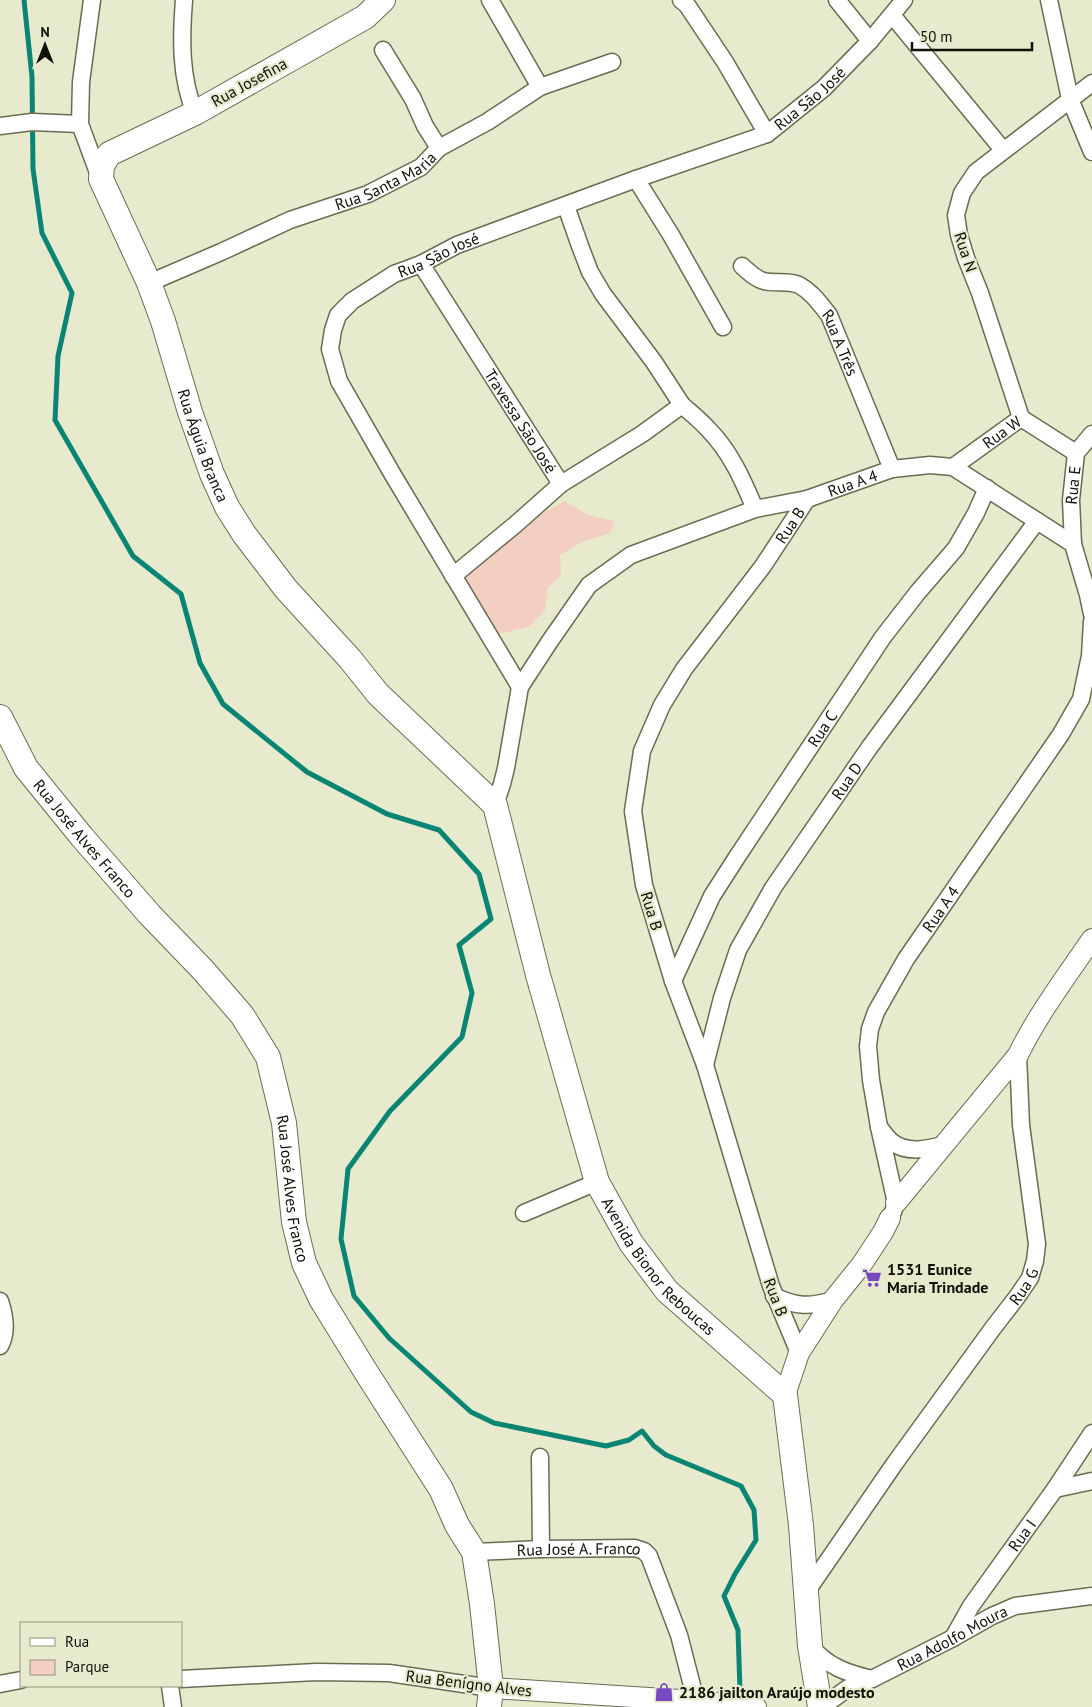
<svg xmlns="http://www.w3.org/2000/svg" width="1092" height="1707" viewBox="0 0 1092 1707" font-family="'PT Sans',sans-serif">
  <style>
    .green { fill: #f3cfc1 }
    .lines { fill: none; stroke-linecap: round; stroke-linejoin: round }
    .stream { stroke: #098574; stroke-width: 5 }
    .minor-casing { stroke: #6a6c52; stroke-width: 19 }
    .tertiary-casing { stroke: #6a6c52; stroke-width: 22 }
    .secondary-casing { stroke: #6a6c52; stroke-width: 26 }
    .minor { stroke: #fff; stroke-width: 16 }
    .tertiary { stroke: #fff; stroke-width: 20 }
    .secondary { stroke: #fff; stroke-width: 24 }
    .labels { text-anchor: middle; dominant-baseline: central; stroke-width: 4.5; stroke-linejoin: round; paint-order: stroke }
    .street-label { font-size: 16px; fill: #0f1006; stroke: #e7eacd }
    .poi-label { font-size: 16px; font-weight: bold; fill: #0f1006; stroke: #e7eacd; text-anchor: start }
  </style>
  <rect width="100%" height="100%" fill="#e7eacd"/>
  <path class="green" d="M565,501L588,515L615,521L610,533L584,541L560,555L561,575L548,588L545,610L529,627L498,634L464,575L532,519Z"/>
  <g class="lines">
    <path class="stream" d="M24,0L32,77L33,169L42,233L72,293L58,356L55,420L133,556L181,594L200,663L223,704L307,772L387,814L439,830L479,874L491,919L459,945L472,993L462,1037L390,1111L348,1169L341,1239L354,1296L389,1338L471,1412L494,1423L606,1446L629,1440L642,1431L654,1446L666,1455L741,1486L754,1510L756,1540L735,1574L724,1596L738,1630L740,1691L736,1700"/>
    <g class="minor-casing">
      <g id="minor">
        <path d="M92,0L81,82L80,124L100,178"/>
        <path d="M184,0C181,38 180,77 195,113"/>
        <path d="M490,0L540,87"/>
        <path d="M681,0L687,5L725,62L767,134"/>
        <path d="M837,0L870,41"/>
        <path d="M1049,0L1070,99L1092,152"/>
        <path d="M892,15L1003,150"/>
        <path d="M383,50L413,99L425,126L439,148"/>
        <path d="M0,126L32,122L80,124"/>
        <path d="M636,179L671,235L723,327"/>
        <path d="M566,206L580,246L590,272L603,294L654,362L682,405"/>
        <path id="s1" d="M421,264L561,484L516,524L453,576"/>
        <path id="s2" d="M742,266C748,271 755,279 764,281C775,284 788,280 799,285C812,292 820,304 829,315L892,469"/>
        <path id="s3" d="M149,283L221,252L290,220L368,194L421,167L439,148L487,122L540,87L612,62"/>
        <path d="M1021,418L980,293L966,258L959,235L956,215L962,193L976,172L1092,83"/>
        <path d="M1021,418L1076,453"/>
        <path id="s4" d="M953,467L1021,418"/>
        <path d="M561,484L642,434L682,405C691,413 700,420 708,429C730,451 743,480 755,509"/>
        <path id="s5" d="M1073,544L1071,500L1076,453L1092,434"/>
        <path id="s6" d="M520,687L393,475L339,381L330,349L333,330L338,315L352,301L394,274L421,264L457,245L636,179L767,134L824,88L870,41L904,0"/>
        <path id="s7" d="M495,805L502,784L506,768L520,687L550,641L589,585L631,555L755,509L807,499L892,469L930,465L953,467L1073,544L1088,595L1092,614"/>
        <path id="s8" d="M673,981L712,896L737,857L883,637L918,592L956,548L976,513L987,488"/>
        <path id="s9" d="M705,1065L722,998L738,950L773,888L869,748L1037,521"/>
        <path d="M879,1127C883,1132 887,1138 892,1142C907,1154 929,1149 946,1144"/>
        <path id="s10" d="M893,1212L896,1203L879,1127L871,1080L868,1046L870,1029L876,1012L906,959L1061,734L1081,699L1090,656L1092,621"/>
        <path d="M524,1213L597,1182"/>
        <path d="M774,1296C796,1307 810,1307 833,1300"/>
        <path d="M0,1301C5,1316 8,1332 0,1346"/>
        <path id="s11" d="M799,1353L771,1286L705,1065L673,981L644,885L633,811L642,751L662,705L684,669L763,566L807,499"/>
        <path d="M540,1457L541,1549"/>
        <path d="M1055,1489L1092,1481"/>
        <path id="s12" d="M474,1552L541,1549L635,1548L644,1551L649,1556L679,1635L696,1701"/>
        <path id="s13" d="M807,1591L895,1463L993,1328L1017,1297L1030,1278L1035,1261L1037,1244L1021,1125L1018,1055"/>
        <path id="s14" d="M953,1638L971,1606L1055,1489L1092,1433"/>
        <path d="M810,1646C829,1667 846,1673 872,1679"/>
        <path d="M181,1679L316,1672L389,1673L491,1688"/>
        <path d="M0,1684L21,1680"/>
        <path d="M170,1686L173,1707"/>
        <path id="s15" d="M822,1707L848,1688L872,1679L953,1638L992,1616L1015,1606L1092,1596"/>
      </g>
    </g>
    <g class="tertiary-casing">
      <path id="tertiary" d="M896,1203L1018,1055C1038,1014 1066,977 1092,939
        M785,1395L799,1353L833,1300L862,1264L883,1232L890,1218
        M491,1688L696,1701L756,1707"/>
    </g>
    <g class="secondary-casing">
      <g id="secondary">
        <path id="s16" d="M383,0L365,17L195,113L109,154L102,166L101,179L149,283L163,321L190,412L212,474L227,507L244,534L286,589L350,659L378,694L495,805L538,975L597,1182L631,1243L667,1291L785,1395L801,1525L810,1646L820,1707"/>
        <path id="s17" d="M0,717L26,768L82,837L150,915L203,970L242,1015L268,1057L284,1123L294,1222L304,1263L321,1299L366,1372L441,1489L457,1525L474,1552L482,1604L491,1688L489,1707"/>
      </g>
    </g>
    <use href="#minor" class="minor"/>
    <use href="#tertiary" class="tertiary"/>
    <use href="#secondary" class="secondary"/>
  </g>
  <defs>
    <g id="supermarket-bare" transform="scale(1.5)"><path d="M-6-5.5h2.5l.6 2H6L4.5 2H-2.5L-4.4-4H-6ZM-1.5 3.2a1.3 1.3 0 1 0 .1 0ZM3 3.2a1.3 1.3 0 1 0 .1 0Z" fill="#7849c1" stroke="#e7eacd" stroke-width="2.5" paint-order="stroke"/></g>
    <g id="shop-bare" transform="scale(1.5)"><path d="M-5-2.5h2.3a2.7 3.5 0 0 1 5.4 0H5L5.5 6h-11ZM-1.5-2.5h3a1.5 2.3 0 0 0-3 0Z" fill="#7849c1" stroke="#e7eacd" stroke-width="2.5" paint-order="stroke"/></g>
  </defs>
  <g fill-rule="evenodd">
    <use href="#supermarket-bare" x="872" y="1278"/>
    <use href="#shop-bare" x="664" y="1692"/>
  </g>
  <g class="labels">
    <g class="street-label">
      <text transform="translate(249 82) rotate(-29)">Rua Josefina</text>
      <text stroke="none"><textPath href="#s6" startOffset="948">Rua São José</textPath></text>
      <text stroke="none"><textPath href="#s3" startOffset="258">Rua Santa Maria</textPath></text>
      <text transform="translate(966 252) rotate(72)">Rua N</text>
      <text stroke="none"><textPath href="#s6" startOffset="542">Rua São José</textPath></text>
      <text stroke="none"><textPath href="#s2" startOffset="135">Rua A Três</textPath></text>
      <text stroke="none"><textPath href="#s1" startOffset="186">Travessa São José</textPath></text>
      <text stroke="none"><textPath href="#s4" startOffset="60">Rua W</textPath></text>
      <text stroke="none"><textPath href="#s16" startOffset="628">Rua Águia Branca</textPath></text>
      <text stroke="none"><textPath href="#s7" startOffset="529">Rua A 4</textPath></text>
      <text stroke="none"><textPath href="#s5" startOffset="59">Rua E</textPath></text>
      <text stroke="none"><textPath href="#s11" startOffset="900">Rua B</textPath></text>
      <text stroke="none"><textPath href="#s8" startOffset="294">Rua C</textPath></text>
      <text stroke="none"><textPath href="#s9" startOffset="321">Rua D</textPath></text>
      <text stroke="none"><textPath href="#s17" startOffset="149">Rua José Alves Franco</textPath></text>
      <text stroke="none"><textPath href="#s10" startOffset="326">Rua A 4</textPath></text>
      <text transform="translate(652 911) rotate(73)">Rua B</text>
      <text stroke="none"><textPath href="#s17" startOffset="569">Rua José Alves Franco</textPath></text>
      <text stroke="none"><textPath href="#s16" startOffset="1592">Avenida Bionor Reboucas</textPath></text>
      <text stroke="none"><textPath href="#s13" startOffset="374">Rua G</textPath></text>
      <text transform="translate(776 1297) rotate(69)">Rua B</text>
      <text stroke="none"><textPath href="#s14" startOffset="124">Rua I</textPath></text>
      <text stroke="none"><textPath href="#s12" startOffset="105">Rua José A. Franco</textPath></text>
      <text stroke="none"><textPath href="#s15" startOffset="148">Rua Adolfo Moura</textPath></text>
      <text transform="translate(469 1683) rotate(7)">Rua Benígno Alves</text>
    </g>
    <g class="poi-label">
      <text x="887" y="1269">1531 Eunice<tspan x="887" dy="18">Maria Trindade</tspan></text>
      <text x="679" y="1692">2186 jailton Araújo modesto</text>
    </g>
  </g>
  <rect x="20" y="1622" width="162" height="65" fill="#e7eacd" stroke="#91937d"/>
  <rect x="30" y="1638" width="25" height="8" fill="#ffffff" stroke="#91937d"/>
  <text x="65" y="1647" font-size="15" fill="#0f1006">Rua</text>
  <rect x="30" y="1660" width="25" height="15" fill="#f3cfc1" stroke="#91937d"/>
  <text x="65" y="1672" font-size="15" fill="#0f1006">Parque</text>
  <g transform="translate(45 45)" stroke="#e7eacd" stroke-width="4" paint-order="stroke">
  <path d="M0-4L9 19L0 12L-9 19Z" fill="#0f1006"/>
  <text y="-8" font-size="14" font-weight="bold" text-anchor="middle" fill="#0f1006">N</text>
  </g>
  <path d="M912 42v8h120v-8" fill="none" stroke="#0f1006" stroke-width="2.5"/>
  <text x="920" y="42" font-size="15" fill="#0f1006" stroke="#e7eacd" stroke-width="4" paint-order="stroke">50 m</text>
</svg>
